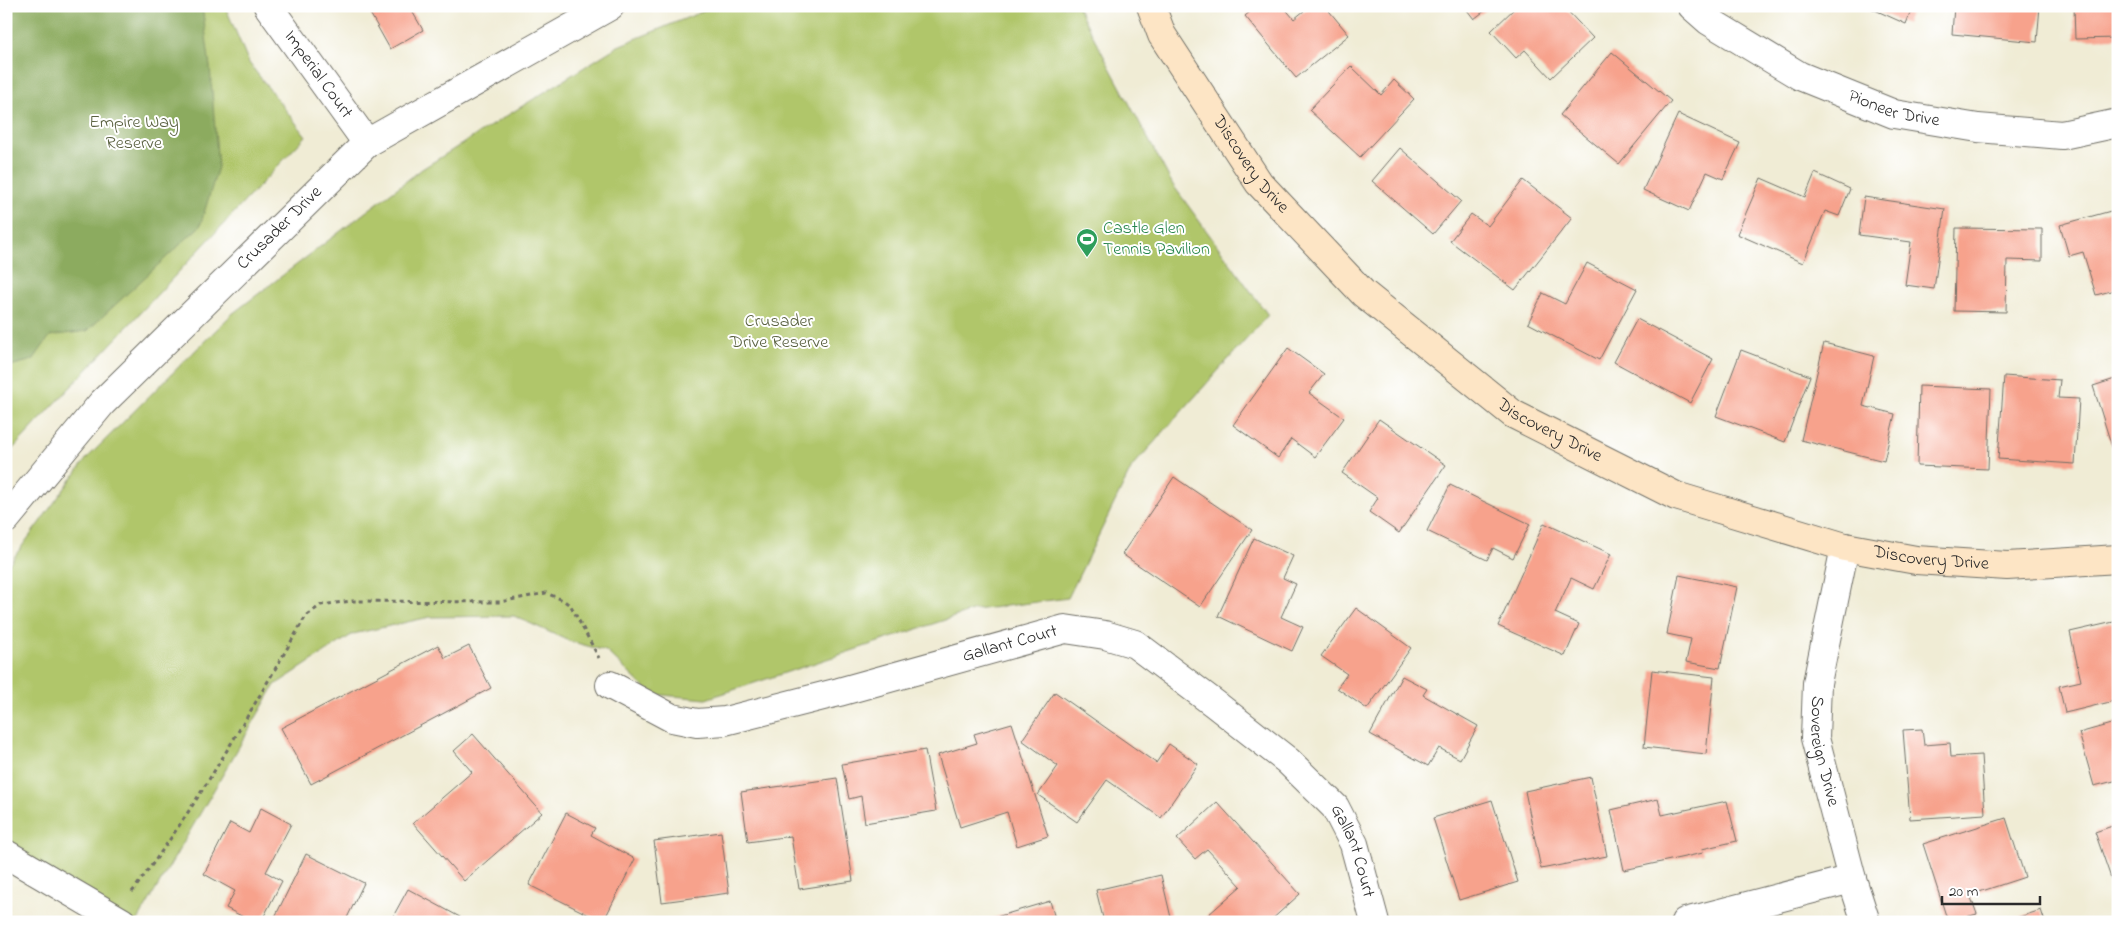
<svg xmlns="http://www.w3.org/2000/svg" width="2124" height="928" viewBox="0 0 2124 928" font-family="'Indie Flower',sans-serif">
  <style>
    .green { fill: #b0c66b; stroke: #6e784b }
    .forest { fill: #8cab5f; stroke: #5c6b45 }
    .building { fill: #f7a28c }
    .lines { fill: none; stroke-linecap: round; stroke-linejoin: round }
    .street-casing { stroke: #706f66; stroke-width: 30 }
    .secondary-casing { stroke: #706f66; stroke-width: 30 }
    .path { stroke: #706f66; stroke-width: 3; stroke-dasharray: 4 4; stroke-linecap: butt }
    .street { stroke: #fff; stroke-width: 28 }
    .secondary { stroke: #fde5c5; stroke-width: 28 }
    .labels { text-anchor: middle; dominant-baseline: central; stroke-width: 4; stroke-linejoin: round; paint-order: stroke }
    .street-label { font-size: 18px; fill: #2b2b2b; stroke: #fff }
    .park-label { font-size: 18px; fill: #5a6141; stroke: #fff }
    .leisure-label { font-size: 18px; fill: #27864d; stroke: #fff; text-anchor: start }
  </style>
  <rect width="100%" height="100%" fill="#fff"/>
  <filter id="ink" filterUnits="userSpaceOnUse"><feTurbulence type="fractalNoise" baseFrequency=".02" numOctaves="2"/><feDisplacementMap in="SourceGraphic" scale="10" xChannelSelector="R" yChannelSelector="G"/><feConvolveMatrix kernelMatrix="1 2 1 2 8 2 1 2 1" color-interpolation-filters="sRGB"/></filter>
  <filter id="wash" filterUnits="userSpaceOnUse"><feTurbulence type="fractalNoise" baseFrequency=".0096" numOctaves="4" result="noise"/><feDisplacementMap in="SourceGraphic" scale="20" xChannelSelector="R" yChannelSelector="G"/><feGaussianBlur stdDeviation="1.12" result="paint"/><feColorMatrix in="noise" values="0 0 0 0 0 0 0 0 0 0 0 0 0 0 0 0 0 1.4 0 .05"/><feComposite in="paint" operator="in"/></filter>
  <g filter="url(#wash)">
    <rect width="100%" height="100%" fill="#f0ecd5"/>
    <path class="green" d="M6,6H225L249,63L306,136L6,456Z
      M716,6H1077L1173,185L1268,315L1132,467L1068,598L975,610L706,699L651,694L606,651L569,641L514,616L430,617L353,634L275,685L137,922H125L6,855V568L87,458L232,314L422,169L618,46Z"/>
    <path class="forest" d="M6,6H199L203,13L210,67L218,167L200,226L87,331L50,336L33,360L6,367Z"/>
    <g id="blocks">
      <path class="building" d="M366,6H409L423,30L390,49Z
        M1257,6H1283L1294,19L1310,6H1325L1349,35L1296,78L1245,16Z
        M1464,6H1491L1474,19Z
        M1517,6H1563L1593,38L1551,78L1525,50L1516,58L1491,31Z
        M1866,6H1913L1906,24Z
        M1954,6H2040L2037,42L1952,34Z
        M2074,6H2118V38L2075,39Z
        M1612,52L1671,101L1619,164L1560,115Z
        M1351,66L1381,95L1394,80L1414,99L1360,157L1309,110Z
        M1678,114L1740,143L1723,179L1707,172L1689,211L1643,190Z
        M1400,148L1461,201L1433,234L1372,181Z
        M1815,173L1850,189L1839,216L1825,211L1803,263L1737,234L1761,178L1805,197Z
        M1523,180L1572,218L1515,290L1450,241L1471,214L1488,226Z
        M1864,197L1945,209L1934,289L1905,285L1911,242L1859,235Z
        M2118,209V289L2096,295L2083,252L2069,256L2060,225Z
        M1956,228L2042,229V261L2007,260L2006,312L1954,311Z
        M1587,263L1637,289L1599,360L1528,323L1543,293L1565,304Z
        M1637,319L1713,359L1690,403L1614,362Z
        M1824,343L1874,356L1863,406L1895,414L1884,461L1801,440Z
        M1288,348L1324,374L1309,393L1344,418L1315,457L1291,439L1278,458L1233,425Z
        M1741,350L1810,376L1785,442L1716,416Z
        M2004,376L2060,380L2058,398L2079,399L2075,464L1998,459Z
        M2118,378V463H2117L2093,386Z
        M1919,386L1991,389L1988,469L1917,466Z
        M1379,419L1446,465L1399,533L1369,512L1378,498L1342,473Z
        M1174,477L1252,530L1200,607L1122,554Z
        M1450,485L1530,524L1513,558L1493,548L1487,560L1427,531Z
        M1544,523L1611,554L1594,589L1571,578L1555,613L1579,624L1565,656L1498,626Z
        M1254,538L1293,556L1283,578L1296,584L1281,617L1303,627L1292,651L1218,616Z
        M1679,575L1737,587L1720,668L1686,662L1691,639L1667,634Z
        M1356,608L1411,648L1367,709L1337,688L1347,674L1321,656Z
        M2118,621V700L2065,713L2059,686L2081,681L2070,632Z
        M438,645L445,658L469,646L491,688L311,784L281,728Z
        M1652,670L1714,677L1706,754L1644,747Z
        M1402,676L1427,689L1423,695L1478,726L1460,759L1439,748L1428,766L1370,734Z
        M1055,692L1156,763L1169,744L1198,764L1161,818L1107,780L1077,822L1038,795L1058,766L1022,740Z
        M2118,722V780L2094,786L2079,733Z
        M1012,723L1048,836L1017,846L1007,812L960,827L938,755L977,743L974,734Z
        M1922,729L1924,745L1950,743L1951,757L1981,755L1985,814L1910,819L1903,730Z
        M473,734L542,813L464,881L413,823L472,772L454,751Z
        M925,750L936,811L865,823L861,796L849,799L842,764Z
        M1591,777L1607,856L1541,869L1525,791Z
        M837,778L853,881L799,889L791,836L748,842L741,792Z
        M1658,799L1662,815L1727,801L1737,841L1702,849L1703,853L1624,870L1611,810Z
        M1492,800L1518,882L1459,900L1433,818Z
        M1217,802L1300,894L1269,922H1200L1241,886L1207,849L1195,859L1177,839Z
        M261,808L291,824L266,872L282,881L261,922H253L226,908L235,891L204,874L230,823L249,833Z
        M566,813L595,828L591,835L635,859L603,922L529,885Z
        M2006,818L2025,877L1970,895L1977,914L1948,922L1923,844Z
        M2118,824V879L2112,881L2095,832Z
        M721,832L729,893L662,902L654,841Z
        M306,854L364,883L345,922H279L274,919Z
        M1161,875L1172,922H1104L1096,890Z
        M408,889L469,922H390Z
        M1050,901L1056,922H983V921Z
        M2041,910L2045,922H2007V921Z"/>
    </g>
  </g>
  <g filter="url(#ink)">
    <use href="#blocks" fill-opacity="0" stroke="#706f66" stroke-width="1"/>
    <g class="lines">
      <g class="street-casing">
        <g id="street">
          <path id="s1" d="M268,6L367,143"/>
          <path id="s2" d="M1692,6L1709,21L1800,76L1894,114L1978,128L2062,135L2118,123"/>
          <path id="s3" d="M6,519L102,403L367,143L610,6"/>
          <path id="s4" d="M1845,547L1817,683L1815,738L1852,879L1866,922"/>
          <path id="s5" d="M610,685L672,718L697,723L725,721L839,692L1065,629L1105,635L1135,644L1215,704L1288,761L1335,807L1354,844L1375,922"/>
          <path d="M6,854L122,922"/>
          <path d="M1685,922L1852,879"/>
        </g>
      </g>
      <g class="secondary-casing">
        <g id="secondary">
          <path id="s6" d="M1151,6L1162,35L1259,183L1363,293L1513,414L1676,496L1845,547L1916,560L2007,566L2118,559"/>
        </g>
      </g>
      <path class="path" d="M132,892C198,805 251,710 306,616L321,605L352,601L500,602L546,593L563,600L571,606L599,658"/>
      <use href="#street" class="street"/>
      <use href="#secondary" class="secondary"/>
    </g>
  </g>
  <defs>
    <g id="stadium-pin" transform="scale(1.125)"><path d="M0 17L-7.5 6A9.5 9.5 0 1 1 7.5 6Z" fill="#2e9e5b" stroke="#fff"/><path d="M0-5a6.5 5 0 1 0 0 10a6.5 5 0 1 0 0-10ZM-3.5-1.8h7v3.6h-7Z" fill="#fff"/></g>
  </defs>
  <g fill-rule="evenodd">
    <use href="#stadium-pin" x="1087" y="239"/>
  </g>
  <g class="labels">
    <g class="street-label">
      <text stroke="none"><textPath href="#s1" startOffset="85">Imperial Court</textPath></text>
      <text stroke="none"><textPath href="#s2" startOffset="229">Pioneer Drive</textPath></text>
      <text stroke="none"><textPath href="#s6" startOffset="188">Discovery Drive</textPath></text>
      <text stroke="none"><textPath href="#s3" startOffset="400">Crusader Drive</textPath></text>
      <text stroke="none"><textPath href="#s6" startOffset="592">Discovery Drive</textPath></text>
      <text stroke="none"><textPath href="#s6" startOffset="998">Discovery Drive</textPath></text>
      <text stroke="none"><textPath href="#s5" startOffset="419">Gallant Court</textPath></text>
      <text stroke="none"><textPath href="#s4" startOffset="208">Sovereign Drive</textPath></text>
      <text stroke="none"><textPath href="#s5" startOffset="854">Gallant Court</textPath></text>
    </g>
    <g class="park-label">
      <text x="134" y="123">Empire Way<tspan x="134" dy="21">Reserve</tspan></text>
      <text x="779" y="322">Crusader<tspan x="779" dy="21">Drive Reserve</tspan></text>
    </g>
    <g class="leisure-label">
      <text x="1103" y="229">Castle Glen<tspan x="1103" dy="21">Tennis Pavilion</tspan></text>
    </g>
  </g>
  <rect width="2124" height="928" fill="none" stroke="#fff" stroke-width="25"/>
  <path d="M1942 896v8h98v-8" fill="none" stroke="#2b2b2b" stroke-width="2.5"/>
  <text x="1949" y="896" font-size="15" fill="#2b2b2b" stroke="#ffffff" stroke-width="4" paint-order="stroke">20 m</text>
</svg>
